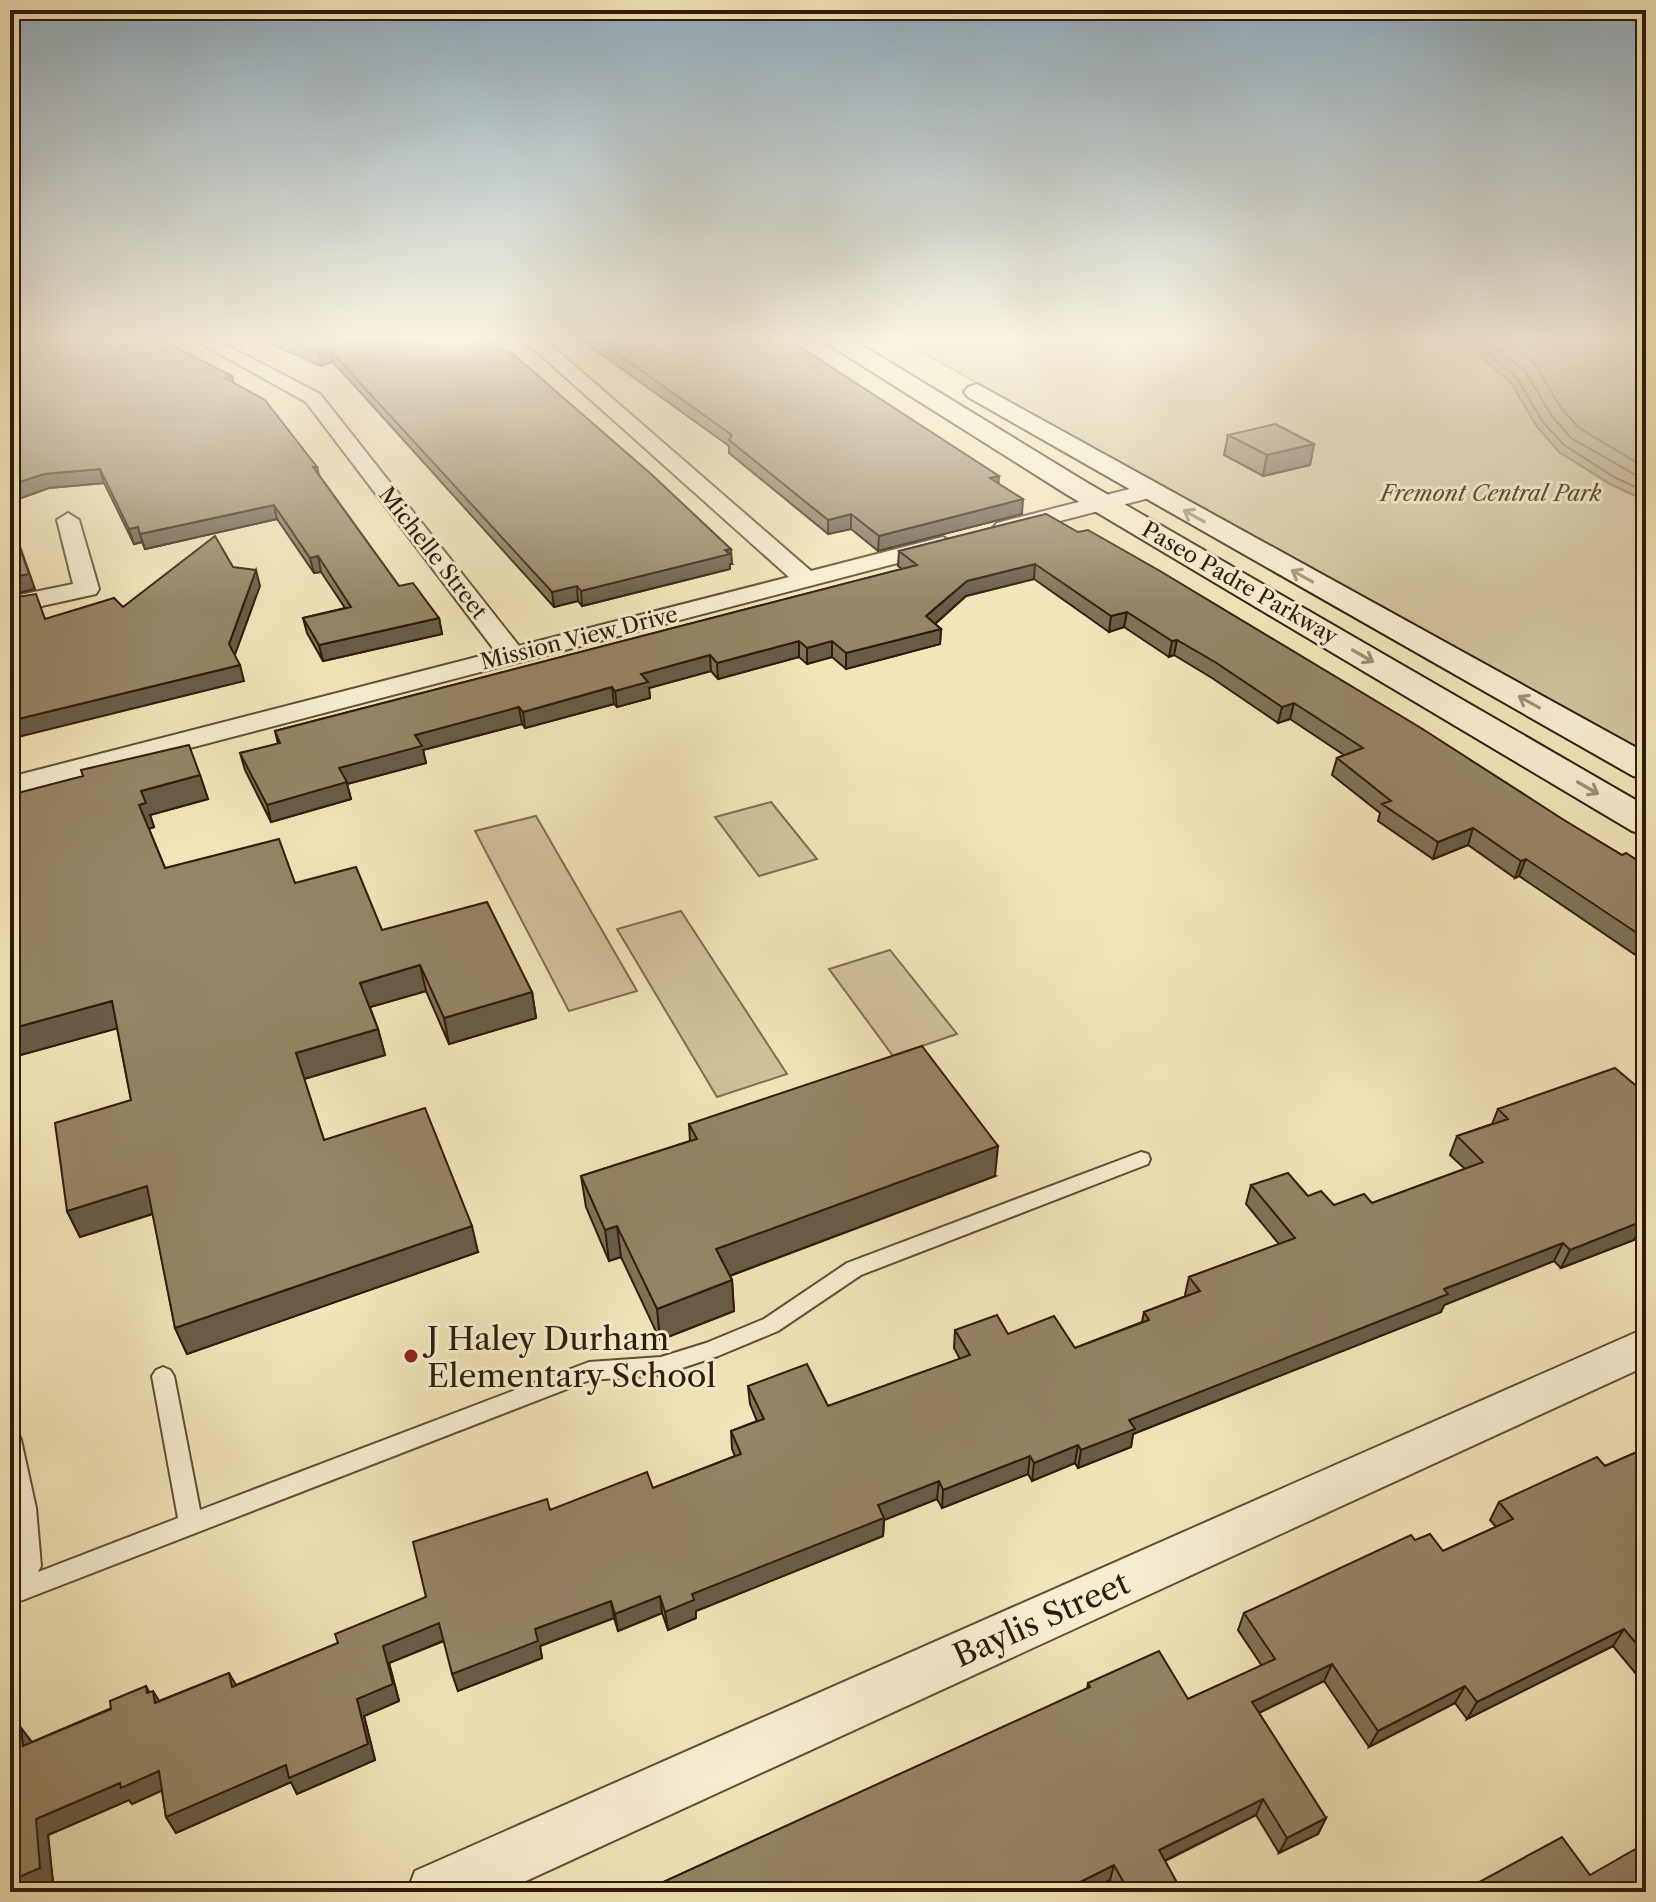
<svg xmlns="http://www.w3.org/2000/svg" width="1656" height="1902" viewBox="0 0 1656 1902" font-family="'Libre Caslon Text',serif">
  <style>
    .green { fill: #d1c29b; stroke: #806e53; stroke-width: 2 }
    .water { fill: #b0a07e; stroke: #7d6a50; stroke-width: 2 }
    .lines { fill: none; stroke-linecap: round; stroke-linejoin: round }
    .shore { stroke: #705d44; stroke-width: 2 }
    .service-casing { stroke: #604d36; stroke-width: 4 }
    .minor-casing { stroke: #604d36; stroke-width: 4 }
    .secondary-casing { stroke: #301a0b; stroke-width: 4 }
    .service { fill: #f7eed2; fill-rule: evenodd }
    .minor { fill: #f7eed2; fill-rule: evenodd }
    .secondary { fill: #f7eed2; fill-rule: evenodd }
    .wall { fill: #807257; stroke: #301a0b; stroke-width: 2 }
    .shaded-wall { fill: #685c47; stroke: #301a0b; stroke-width: 2 }
    .building { fill: #958465; stroke: #301a0b; stroke-width: 2 }
    .oneway { stroke: #9d8f78 }
    .poi-dot { fill: #8f2418; stroke: #f7eed2; stroke-width: 3 }
    .labels { text-anchor: middle; dominant-baseline: central; stroke-width: 6; stroke-linejoin: round; paint-order: stroke }
    .far-park-label { font-size: 22px; font-style: italic; fill: #604c36; stroke: #f7eed2 }
    .far-street-label { font-size: 22px; fill: #301a0b; stroke: #f7eed2 }
    .near-poi-label { font-size: 32px; fill: #301a0b; stroke: #f7eed2; text-anchor: start }
    .near-street-label { font-size: 32px; fill: #301a0b; stroke: #f7eed2 }
  </style>
  <rect width="100%" height="100%" fill="#f2e5b9"/>
  <filter id="stains"><feTurbulence type="fractalNoise" baseFrequency=".0025" numOctaves="4"/><feColorMatrix values="0 0 0 0 .2 0 0 0 0 .09 0 0 0 0 .02 0 0 0 .5 -.17"/></filter>
  <radialGradient id="worn" r=".72"><stop offset=".6" stop-color="#630" stop-opacity="0"/><stop offset="1" stop-color="#630" stop-opacity=".3"/></radialGradient>
  <path class="green" d="M899,339H1646V759L922,352Z
    M771,802L817,859L759,876L715,817Z
    M536,816L637,991L569,1011L475,831Z
    M681,911L787,1074L717,1097L617,929Z
    M890,950L957,1034L893,1056L829,969Z"/>
  <path class="water" d="M1461,339H1646V501L1610,484L1559,452L1537,427L1511,383Z"/>
  <g class="lines">
    <path class="shore" d="M1472,339L1517,378L1543,422L1564,445L1614,477L1646,492
      M1486,339L1525,371L1551,415L1571,438L1646,481
      M1503,339L1534,363L1561,408L1579,428L1646,468"/>
    <g class="service-casing">
      <path id="service" d="M1141,1152L1148,1154L1150,1159L1148,1164L861,1275L778,1331L718,1356L661,1375L590,1380L10,1605V1573L17,1563L10,1491V1430L18,1433L21,1440L36,1508L41,1566L38,1572L178,1518L152,1376L156,1370L163,1367L170,1370L174,1376L200,1510L589,1362L661,1357L706,1343L764,1319L847,1263Z"/>
    </g>
    <g class="minor-casing">
      <path id="minor" d="M193,339H215L320,394L519,646L789,577L533,348L517,339L545,340L811,571L943,537L955,544L951,549L10,795V777L496,652L306,402Z
        M1149,484L1160,491L1157,496L1005,535L993,528L997,523Z
        M68,513L79,520L99,589L96,594L10,613V597L73,584L57,520Z
        M1646,1328V1366L502,1892H407L415,1871Z"/>
    </g>
    <g class="secondary-casing">
      <path id="secondary" d="M825,339H852L1086,482L1646,806V835L1632,831L1066,494L828,344Z
        M977,384L1646,753V779L1633,776L968,397L964,392L968,387Z"/>
    </g>
    <use href="#service" class="service"/>
    <use href="#minor" class="minor"/>
    <use href="#secondary" class="secondary"/>
  </g>
  <path class="wall" d="M10,339L232,376L233,383L317,467L319,475L399,586L439,618L442,634L323,661L307,633L303,618L345,608L321,572L314,573L277,519L145,549L142,542L134,544L104,483L49,488L10,502Z
    M260,339H484L732,564H730V569L582,606L578,601L554,607L333,362L321,366Z
    M580,339H788L998,483L1022,514L878,551L851,529L828,534L729,453V446Z
    M1228,435L1314,444L1310,465L1263,476L1224,455Z
    M1046,514L1622,855L1646,866V962L1519,876L1515,878L1468,845L1433,859L1378,821L1380,813L1332,775L1337,758L1344,755L1290,719L1278,723L1212,678L1174,655L1169,657L1124,627L1109,632L1034,579L966,596L935,624L941,629L940,644L846,669L832,657L807,664L799,657L718,679L711,671L649,688L650,698L617,707L614,704L525,728L522,724L423,750L426,763L347,784L351,799L271,822L245,770L240,753L278,744L275,731L902,569L898,566L899,551Z
    M200,775L208,799L150,815L154,827L149,829L165,868L295,883L382,930L532,992L536,1018L449,1044L426,991L370,1007L378,1029L385,1055L304,1079L324,1140L478,1252L187,1354L175,1328L153,1214L80,1237L67,1211L131,1100L117,1028L10,1058L18,889L83,776Z
    M1646,1094V1225L1640,1227L1634,1240L1561,1268L1554,1261L1444,1305L1441,1312L1133,1434L1131,1447L1078,1468L1075,1463L1032,1481L1028,1474L942,1508L937,1499L884,1520L883,1536L696,1611V1618L668,1630L662,1613L618,1631L614,1618L540,1646L542,1658L458,1691L444,1641L389,1663L399,1701L364,1716L375,1760L297,1794L291,1782L176,1833L166,1817L162,1790L132,1804L129,1800L48,1835L53,1883L33,1892H10L21,1728L32,1742L149,1692L159,1701L229,1673L236,1685L338,1643L426,1597L550,1510L653,1488L735,1456L732,1449L731,1431L757,1421L750,1404L748,1386L828,1406L960,1359L954,1348L955,1330L1008,1334L1075,1348L1142,1322L1144,1312L1186,1296L1185,1295L1189,1277L1279,1244L1246,1204L1251,1185L1308,1196L1334,1205L1372,1203L1465,1169L1450,1155L1457,1136L1492,1124L1498,1109Z
    M689,1124L995,1176L730,1276L732,1280L734,1311L660,1340L621,1257L609,1261L586,1207L581,1176L690,1141Z
    M1646,1448V1686L1613,1646L1467,1719L1455,1703L1369,1747L1324,1681L1259,1713L1326,1818L1318,1834L1279,1853L1256,1815L1165,1861L1181,1890V1892H1116L1110,1880L1086,1892H663L661,1883L1087,1689L1088,1683L1188,1699L1262,1666L1238,1630L1244,1613L1415,1540L1443,1551L1496,1527L1490,1520L1499,1502L1605,1466Z"/>
  <path class="shaded-wall" d="M330,350L333,362L321,366L318,353Z
    M1314,444L1310,465L1263,476L1267,455Z
    M100,469L104,483L49,488L10,502V485L44,474Z
    M999,476L998,490L990,478Z
    M1023,499L1022,514L878,551L879,536Z
    M274,505L277,519L145,549L140,534Z
    M851,514V529L828,534V520Z
    M10,518L35,589L10,595Z
    M138,527L142,542L134,544L129,529Z
    M731,549L732,564H730V569L582,606L581,591Z
    M318,556L321,572L314,573L310,558Z
    M1035,564L1034,579L966,596L926,632V616L967,581Z
    M256,570L260,586L233,660L229,644Z
    M577,586L578,601L554,607L552,592Z
    M1127,612L1124,627L1109,632L1111,616Z
    M439,618L442,634L323,661L319,645Z
    M941,629L940,644L846,669V653Z
    M1177,640L1174,655L1169,657L1172,641Z
    M799,641V657L718,679L717,663Z
    M832,641V657L807,664V648Z
    M710,655L711,671L649,688L650,698L617,707L615,691L641,674Z
    M240,665L244,681L10,739V721Z
    M612,687L614,704L525,728L523,712Z
    M1294,703L1290,719L1278,723L1282,707Z
    M519,707L522,724L423,750L426,763L347,784L351,799L271,822L267,805L339,768L415,735Z
    M200,775L208,799L150,815L154,827L148,829L139,805L141,791Z
    M1473,828L1468,845L1433,859L1438,842Z
    M1526,859L1519,876L1515,878L1521,861Z
    M420,965L426,991L367,1008L360,983Z
    M532,992L536,1018L449,1044L444,1018Z
    M112,1001L122,1027L10,1058V1029Z
    M378,1029L385,1055L304,1079L296,1053Z
    M998,1146L995,1176L718,1280L716,1249Z
    M147,1186L158,1212L80,1237L67,1211Z
    M1646,1210V1225L1640,1227L1634,1240L1561,1268L1570,1250L1636,1214Z
    M472,1226L478,1252L187,1354L175,1328Z
    M617,1226L621,1257L609,1261L605,1230Z
    M1563,1243L1554,1261L1444,1305L1441,1312L1133,1434L1131,1447L1078,1468L1081,1450L1129,1420L1444,1289Z
    M732,1280L734,1311L660,1340L657,1309Z
    M1078,1445L1075,1463L1032,1481L1034,1463Z
    M1030,1456L1028,1474L942,1508L943,1490Z
    M939,1481L937,1499L884,1520L883,1536L696,1611V1618L668,1630L665,1612L692,1594L878,1505Z
    M660,1596L662,1613L618,1631L615,1614Z
    M611,1601L614,1618L540,1646L542,1658L458,1691L452,1674L535,1629Z
    M439,1623L445,1640L389,1663L399,1701L364,1716L375,1760L297,1794L291,1782L176,1833L166,1817L357,1699L383,1646Z
    M1624,1629L1613,1646L1467,1719L1477,1702Z
    M1332,1664L1324,1681L1246,1719L1252,1702Z
    M146,1686L154,1701L153,1691L163,1707L165,1720L147,1693Z
    M1465,1686L1455,1703L1369,1747L1378,1731Z
    M21,1728L33,1744L23,1746Z
    M159,1771L170,1787L132,1804L129,1800L48,1835L53,1883L33,1892H10V1881L36,1819L120,1783Z
    M1263,1799L1256,1815L1154,1866L1159,1850Z
    M1326,1818L1318,1834L1279,1853L1287,1838Z
    M1114,1865L1110,1880L1086,1892H1060Z"/>
  <path class="building" d="M10,339H159L232,376L225,378L265,400L317,467H313L399,586L413,583L439,618L319,645L303,618L351,607L318,556L310,558L274,505L140,534L138,527L129,529L100,469L44,474L10,485Z
    M286,339H484L512,353L651,474L731,549L725,550L730,554L581,591L577,586L552,592L330,350L318,353Z
    M597,339H788L999,476L990,478L1023,499L879,536L851,514L828,520L729,440L732,435Z
    M1275,424L1314,444L1267,455L1228,435Z
    M1046,514L1078,532L1088,530L1160,571L1421,728L1564,820L1622,855L1626,853L1646,866V939L1526,859L1521,861L1473,828L1438,842L1382,804L1391,801L1337,758L1363,748L1294,703L1282,707L1215,662L1177,640L1172,641L1127,612L1111,616L1035,564L967,581L926,616L941,629L846,653L832,641L807,648L799,641L717,663L710,655L641,674L648,682L615,691L612,687L523,712L519,707L415,735L422,746L339,768L347,782L267,805L240,753L280,743L275,731L917,565L899,551Z
    M10,519L29,574L10,578Z
    M215,536L233,567L256,570L229,644L240,665L10,721V598L36,594L45,619L114,598L123,607Z
    M189,745L200,775L141,791L146,803L139,805L165,868L279,839L295,883L356,867L382,930L487,902L532,992L444,1018L420,965L360,983L378,1029L296,1053L324,1140L425,1108L472,1226L175,1328L147,1186L67,1211L55,1123L131,1100L112,1001L10,1029V891L18,889L10,865V795L83,776L81,770Z
    M922,1046L998,1146L716,1249L732,1280L657,1309L617,1226L605,1230L581,1176L697,1139L689,1124Z
    M1615,1068L1646,1094V1210L1636,1214L1643,1221L1570,1250L1563,1243L1444,1289L1448,1294L1129,1420L1135,1429L1081,1450L1078,1445L1034,1463L1030,1456L943,1490L939,1481L878,1505L884,1518L692,1594L694,1600L665,1612L660,1596L615,1614L611,1601L535,1629L538,1641L452,1674L439,1623L383,1646L393,1684L357,1699L368,1744L289,1778L286,1765L166,1817L159,1771L121,1788L120,1783L36,1819L40,1868L10,1881V1732L21,1728L23,1746L111,1709L110,1701L146,1686L147,1693L153,1691L155,1703L229,1673L232,1687L338,1643L335,1634L426,1597L413,1542L547,1499L550,1510L647,1472L653,1488L741,1454L731,1431L764,1419L748,1386L807,1364L828,1406L970,1355L955,1330L997,1315L1008,1334L1054,1316L1075,1348L1149,1320L1144,1312L1200,1291L1189,1277L1295,1238L1251,1185L1288,1173L1308,1196L1321,1191L1334,1205L1364,1194L1372,1203L1483,1162L1457,1136L1508,1119L1498,1109Z
    M1646,1448V1655L1624,1629L1477,1702L1465,1686L1378,1731L1332,1664L1252,1702L1326,1818L1287,1838L1263,1799L1159,1850L1181,1890L1177,1892H1129L1114,1865L1060,1892H664L661,1883L1090,1687L1088,1683L1159,1651L1188,1699L1275,1659L1244,1613L1411,1535L1415,1540L1430,1534L1443,1551L1513,1519L1499,1502L1597,1457L1605,1466Z
    M1562,1837L1590,1875L1646,1843V1892H1461Z"/>
  <defs><path id="oneway-shaft" d="M-6 0H5M1.5-3L5.5 0L1.5 3" fill="none" stroke-width="1.6" stroke-linecap="round" stroke-linejoin="round" transform="scale(2)"/></defs>
  <g class="oneway">
    <use href="#oneway-shaft" transform="translate(1194 516) rotate(-151)"/>
    <use href="#oneway-shaft" transform="translate(1302 576) rotate(-151)"/>
    <use href="#oneway-shaft" transform="translate(1363 656) rotate(30)"/>
    <use href="#oneway-shaft" transform="translate(1529 702) rotate(-151)"/>
    <use href="#oneway-shaft" transform="translate(1588 788) rotate(30)"/>
  </g>
  <linearGradient id="sky" x2="0" y2="1"><stop stop-color="#91acbe"/><stop offset="0.56" stop-color="#f9f3e0"/><stop offset="1" stop-color="#f9f3e0" stop-opacity="0"/></linearGradient>
  <rect width="1656" height="605" fill="url(#sky)"/>
  <circle class="poi-dot" cx="411" cy="1356" r="8"/>
  <g class="labels">
    <g class="far-park-label">
      <text x="1491" y="493">Fremont Central Park</text>
    </g>
    <g class="far-street-label">
      <text transform="translate(433 553) rotate(52)">Michelle Street</text>
      <text transform="translate(1240 583) rotate(30)">Paseo Padre Parkway</text>
      <text transform="translate(579 638) rotate(-14)">Mission View Drive</text>
    </g>
    <g class="near-poi-label">
      <text x="427" y="1338">J Haley Durham<tspan x="427" dy="37">Elementary School</tspan></text>
    </g>
    <g class="near-street-label">
      <text transform="translate(1041 1619) rotate(-24)">Baylis Street</text>
    </g>
  </g>
  <rect width="1656" height="1902" fill="none" stroke="#f2e5b9" stroke-width="40"/>
  <rect x="12" y="12" width="1632" height="1878" fill="none" stroke="#301a0b" stroke-width="4"/>
  <rect x="20" y="20" width="1616" height="1862" fill="none" stroke="#301a0b" stroke-width="2"/>
  <rect width="100%" height="100%" filter="url(#stains)"/>
  <rect width="100%" height="100%" fill="url(#worn)"/>
</svg>
